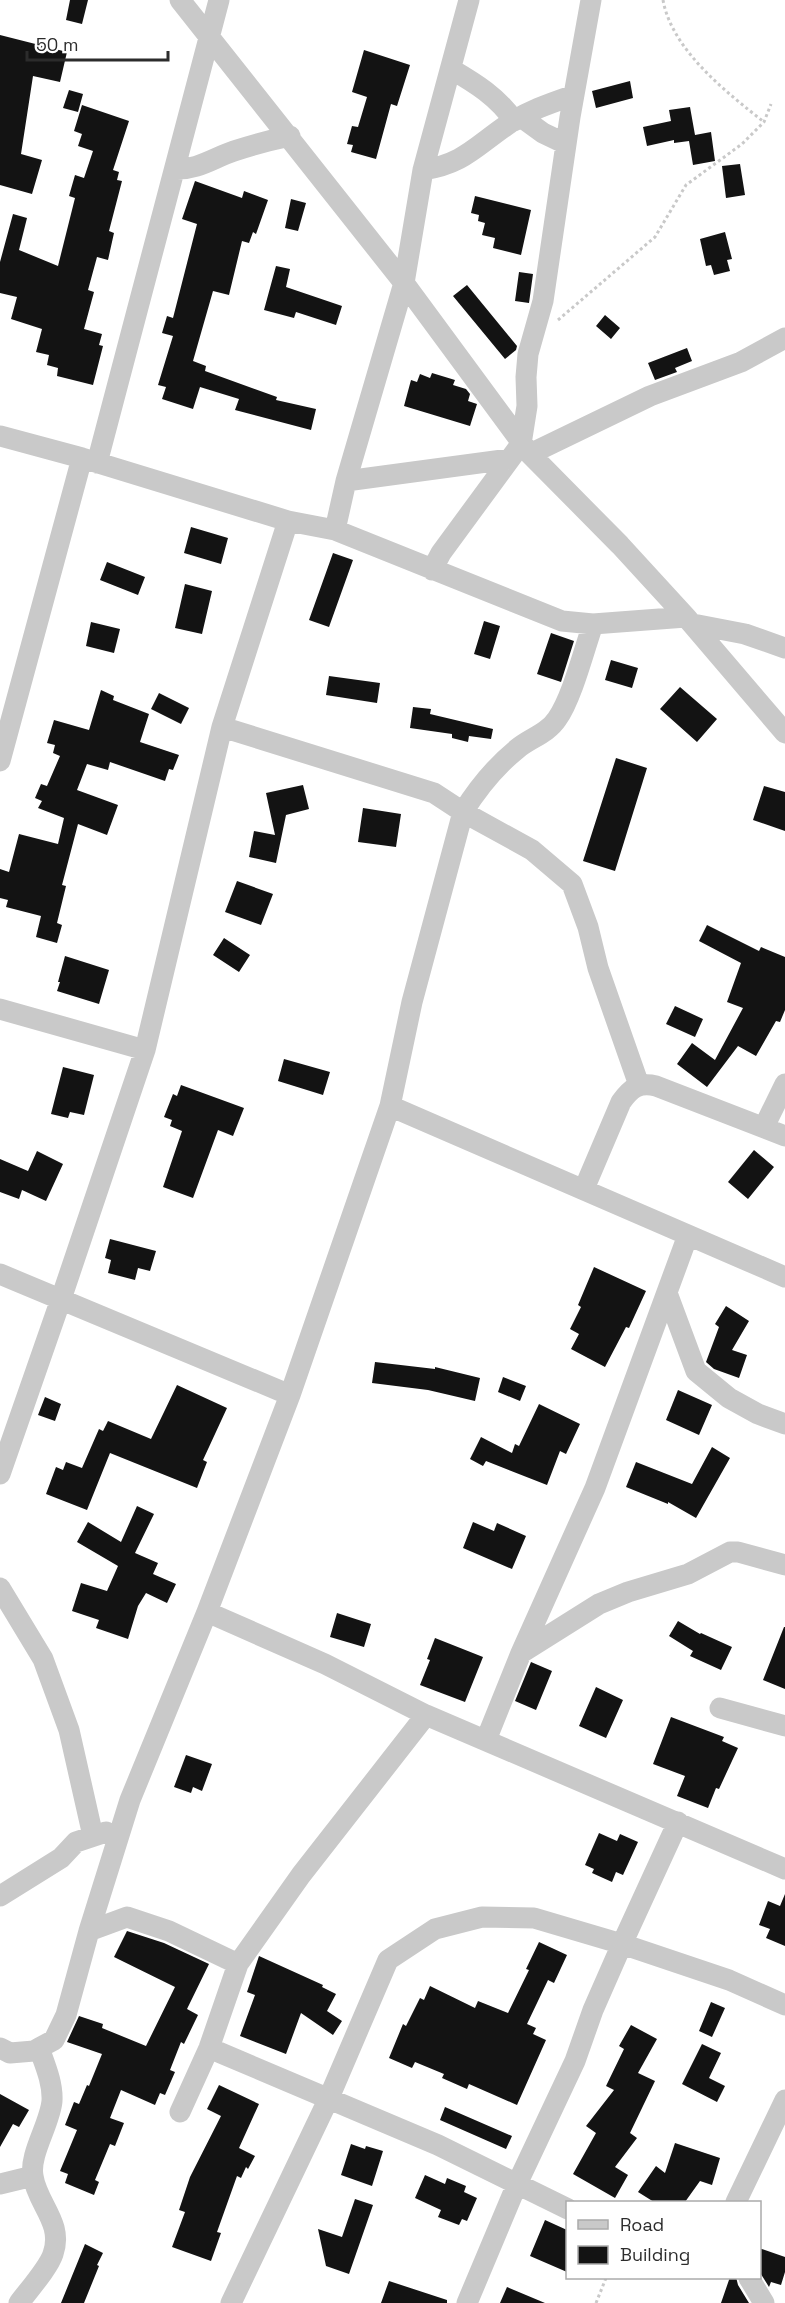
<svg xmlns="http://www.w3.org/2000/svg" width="785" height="2303" viewBox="0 0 785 2303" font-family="'Space Grotesk',sans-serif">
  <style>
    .building { fill: #131313 }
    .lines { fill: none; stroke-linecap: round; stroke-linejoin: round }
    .path { stroke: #c9c9c9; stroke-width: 3; stroke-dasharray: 3 3; stroke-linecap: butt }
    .street { stroke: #c9c9c9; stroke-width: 21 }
  </style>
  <rect width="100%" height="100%" fill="#fff"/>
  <path class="building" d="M70,0H88L82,24L66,20Z
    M0,35L67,52L60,82L33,76L21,154L42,160L32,194L0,185Z
    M364,50L410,65L397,106L391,104L376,159L351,152L353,145L347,144L352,126L358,127L367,97L352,92Z
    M630,81L633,98L596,108L592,91Z
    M69,90L83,94L78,112L63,108Z
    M82,105L129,121L113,170L119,172L117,180L122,181L109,231L114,233L108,260L97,257L88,290L94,292L84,329L102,334L99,345L103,346L93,385L57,376L58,368L47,365L49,355L36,352L42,329L11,319L17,297L0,293V262L13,214L27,218L19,250L58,266L75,198L69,196L75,175L84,178L93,151L78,146L82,134L74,131Z
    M690,107L695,135L711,132L715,161L693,165L689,141L674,143V140L647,146L643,127L671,121L669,110Z
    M740,164L745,195L726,198L722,166Z
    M195,181L242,198L244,191L268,200L256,234L253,232L249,243L242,241L229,295L213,291L193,361L206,366L205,371L277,397L276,400L316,409L311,430L235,410L239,399L200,387L193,409L162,399L166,387L158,385L173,336L162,333L167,316L173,318L197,224L182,219Z
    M475,196L531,210L521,255L493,248L495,238L482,235L485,223L478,221L479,215L471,213Z
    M291,199L306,203L298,231L285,228Z
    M725,232L732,259L727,260L730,271L714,275L711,265L706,266L700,239Z
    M276,266L290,269L286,287L342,306L336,325L296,312L294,318L264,310Z
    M519,272L533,274L529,303L515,301Z
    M467,285L517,346L516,350L505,359L453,296Z
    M605,315L620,328L611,339L596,326Z
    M687,348L692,361L675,368L677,372L655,380L648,363Z
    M432,373L455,380L453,385L466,389L470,394L468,401L477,404L470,426L404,406L411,380L417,382L420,374L430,378Z
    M191,527L228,538L221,564L184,553Z
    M333,553L353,560L329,627L309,620Z
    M107,562L145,577L138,595L100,580Z
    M185,584L212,591L202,634L175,628Z
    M484,621L500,626L490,659L474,654Z
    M91,622L120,629L114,653L86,646Z
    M551,633L574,641L561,682L537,674Z
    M611,660L638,668L632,688L605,680Z
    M329,676L380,683L377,703L326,695Z
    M680,687L717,719L697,742L660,709Z
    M101,690L114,696L113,700L149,714L140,742L179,755L173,770L169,769L165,781L110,762L108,770L87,764L77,790L118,805L107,835L78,824L62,885L66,886L57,923L62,925L57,943L36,937L41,916L6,907L8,900L0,898V869L9,872L19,834L58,844L64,818L38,808L42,801L35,798L41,784L47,786L60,756L53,753L55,745L47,743L54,720L89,730Z
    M159,693L189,708L181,724L151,709Z
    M413,707L431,709L430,714L493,729L491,739L469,736L468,742L452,738V734L410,728Z
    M616,758L647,768L615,871L583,861Z
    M303,785L309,809L286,815L276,863L249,857L254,831L275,835L266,793Z
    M764,786L785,792V831L753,820Z
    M363,808L401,814L396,847L358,842Z
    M237,881L273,894L261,925L225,912Z
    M707,925L759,951L761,947L785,957V1010L780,1022L776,1021L756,1056L738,1046L707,1087L677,1064L692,1043L715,1060L743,1008L727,1002L741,963L699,941Z
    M224,938L250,955L239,972L213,955Z
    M65,956L109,970L99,1004L57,991L60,982H58Z
    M675,1006L703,1019L695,1037L666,1024Z
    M284,1059L330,1072L323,1095L278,1081Z
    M63,1067L94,1075L84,1115L70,1112L68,1118L51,1114Z
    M181,1085L244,1108L233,1136L218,1130L193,1198L163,1187L182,1131L170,1126L172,1120L164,1117L173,1094L177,1096Z
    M754,1150L774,1167L748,1199L728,1182Z
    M37,1151L63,1164L46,1201L22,1190L19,1199L0,1192V1159L28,1171Z
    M110,1239L156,1251L150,1271L138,1268L135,1280L108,1273L111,1260L105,1258Z
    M594,1267L646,1291L629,1328L626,1327L605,1367L571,1349L579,1334L570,1329L581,1307L578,1305Z
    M726,1306L749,1321L732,1350L747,1355L739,1378L714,1369L706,1362L719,1327L715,1324Z
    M375,1362L435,1369V1367L480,1378L475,1401L428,1390L372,1383Z
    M503,1377L526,1386L520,1401L498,1392Z
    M177,1385L227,1408L203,1460L207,1462L197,1488L110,1453L87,1510L46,1494L56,1467L63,1470L66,1462L82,1468L99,1429L103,1431L108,1421L151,1439Z
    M678,1390L712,1405L699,1435L666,1420Z
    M45,1397L61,1404L55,1421L38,1415Z
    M539,1404L580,1424L566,1454L560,1451L547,1485L486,1461L483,1466L470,1459L481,1437L512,1453L515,1444L519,1446Z
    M712,1447L730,1458L696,1518L668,1502V1504L626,1487L636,1462L692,1484Z
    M137,1506L154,1514L135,1553L158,1563L153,1574L176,1584L167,1603L146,1593L138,1606L128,1639L96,1628L99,1620L72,1611L81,1583L107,1591L118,1566L77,1542L88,1522L121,1542Z
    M473,1522L494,1531L497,1523L526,1536L512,1569L463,1548Z
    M337,1613L371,1624L364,1647L330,1637Z
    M678,1621L700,1634L701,1633L732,1647L721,1670L690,1656L693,1651L669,1636Z
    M784,1627H785V1689L763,1680Z
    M435,1638L483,1657L465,1702L420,1685L430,1660L427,1659Z
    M531,1662L552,1671L536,1710L515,1701Z
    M596,1687L623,1700L606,1738L579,1726Z
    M671,1717L724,1737L722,1741L738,1748L719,1789L716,1788L708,1808L677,1796L685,1776L653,1764Z
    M186,1755L212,1764L202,1791L193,1787L191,1793L174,1787Z
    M599,1833L617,1841L620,1834L638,1842L623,1875L616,1872L612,1882L592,1873L594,1869L585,1865Z
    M785,1894V1946L766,1938L770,1929L759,1925L768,1901L780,1906Z
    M127,1931L164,1943L209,1964L187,2009L198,2015L184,2044L181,2042L170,2070L175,2072L165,2095L160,2093L155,2105L121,2090L110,2118L124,2123L115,2146L110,2144L95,2180L99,2182L94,2195L65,2183L68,2174L60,2171L77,2130L65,2125L74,2102L79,2104L87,2085L89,2086L102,2054L67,2042L79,2016L103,2024L102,2028L146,2046L175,1987L114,1957Z
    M539,1942L567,1955L554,1983L548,1980L527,2024L536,2028L533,2034L546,2040L517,2105L469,2084L467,2089L442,2078L444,2074L415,2062L412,2068L389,2058L403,2024L406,2026L420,1998L424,2000L430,1986L475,2008L478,2001L508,2013L529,1970L526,1969Z
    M259,1956L323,1985L322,1987L336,1994L327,2011L342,2021L333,2035L301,2013L286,2054L240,2036L255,1995L247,1992Z
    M711,2002L725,2008L712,2037L699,2031Z
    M631,2025L657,2039L638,2073L655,2081L630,2133L637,2138L615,2167L628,2175L615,2198L573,2174L596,2133L586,2126L614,2090L606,2086L624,2049L619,2046Z
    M702,2044L721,2053L709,2078L725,2086L717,2102L682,2084Z
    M219,2085L259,2104L239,2148L255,2156L248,2169L246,2167L241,2178L237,2176L217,2232L221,2233L211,2261L172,2247L185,2212L179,2210L190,2177L221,2116L207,2109Z
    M0,2094L29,2110L19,2127L13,2124L0,2147Z
    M445,2107L512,2136L506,2149L440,2120Z
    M675,2143L720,2158L712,2185L700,2181L685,2202H654L638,2192L656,2166L665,2173Z
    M351,2144L365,2149L366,2146L383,2151L372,2186L341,2175Z
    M425,2175L445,2184L447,2178L466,2186L464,2192L477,2198L467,2221L462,2219L459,2225L438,2217L441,2210L415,2198Z
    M355,2199L373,2205L349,2274L326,2266L318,2229L342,2237Z
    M545,2220L567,2230V2272L530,2256Z
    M85,2244L103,2253L97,2265L99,2266L84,2303H61Z
    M759,2248L785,2257V2272L781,2285L771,2282L769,2287L759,2271Z
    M730,2277H736L738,2285L749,2303H721Z
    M389,2281L447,2300V2303H381Z
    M507,2287L545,2303H500Z"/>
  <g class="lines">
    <path class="path" d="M663,0C672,50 726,92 764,122
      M558,320L655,237L686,185L742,144L764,122L771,104
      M596,2303L606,2278"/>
    <path class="street" d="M180,0L404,283L530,454L620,545L686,617
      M451,69C475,83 498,97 514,121
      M521,117L543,133L566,144
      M175,169C198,170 213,158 234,151C252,145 271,140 290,136
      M423,170C463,164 475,147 507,125C527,111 551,103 574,95
      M0,436L82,458L288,521L335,530L562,621L593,624L686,617L785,733
      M530,454L650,396L741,362L785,338
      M97,463L219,0
      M346,481L510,459
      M335,530L346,481L404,283L423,170L469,0
      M432,570L441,553L521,444L527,406L526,377L528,354L543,301L570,117L591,0
      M693,624L745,634L785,648
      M222,727L434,793L463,812L532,850L572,884L588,927L598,968L639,1085
      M0,761L82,458
      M0,1009L145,1050
      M390,1106L785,1277
      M764,1127L785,1084
      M584,1189L621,1102C631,1088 639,1082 656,1086L785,1136
      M0,1274L290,1395
      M667,1293L696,1371L729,1398L758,1414L785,1424
      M0,1474L61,1299L145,1050L222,727L288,521
      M0,1588L43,1659L69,1730L93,1836
      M207,1612L325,1664L426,1715L785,1869
      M521,1653L599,1604L628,1592L688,1574L730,1552H738L785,1565
      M720,1708L785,1726
      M486,1740L521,1653L595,1488L688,1235
      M0,1896L61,1858L76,1842L106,1832
      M89,1931L127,1917L169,1931L238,1964
      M0,2048L10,2053L34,2051L39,2048L54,2040L66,2015L89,1931L130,1800L207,1612L290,1395L390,1106L412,1002L463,812C478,788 495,767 517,749C530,738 547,734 557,719C572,698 584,650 593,624
      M209,2048L438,2145L568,2209
      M180,2112L209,2048L238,1964L301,1875L426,1715
      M0,2184L33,2176
      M736,2202L785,2100
      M749,2278L764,2303
      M19,2303C28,2291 49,2267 53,2254C64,2223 37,2204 33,2176C29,2154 50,2124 52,2101C53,2083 45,2065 39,2048
      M231,2303L328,2100L388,1960L435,1929L482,1917L534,1918L622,1944L729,1980L785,2005
      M467,2303L517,2184L575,2061L593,2010L622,1944L678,1822"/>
  </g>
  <rect x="566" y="2201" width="195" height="78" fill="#ffffff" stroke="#ababab" stroke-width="1.5"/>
  <rect x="578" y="2220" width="30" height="9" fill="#c9c9c9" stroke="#ababab" stroke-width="1.5"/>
  <text x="620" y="2231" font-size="18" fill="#2c2c2c">Road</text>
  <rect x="578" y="2246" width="30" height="18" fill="#131313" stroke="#ababab" stroke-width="1.5"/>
  <text x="620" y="2261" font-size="18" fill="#2c2c2c">Building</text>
  <path d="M27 51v9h141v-9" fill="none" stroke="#2c2c2c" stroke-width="3"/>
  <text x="36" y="51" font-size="18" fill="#2c2c2c" stroke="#ffffff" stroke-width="4.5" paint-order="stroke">50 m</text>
</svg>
